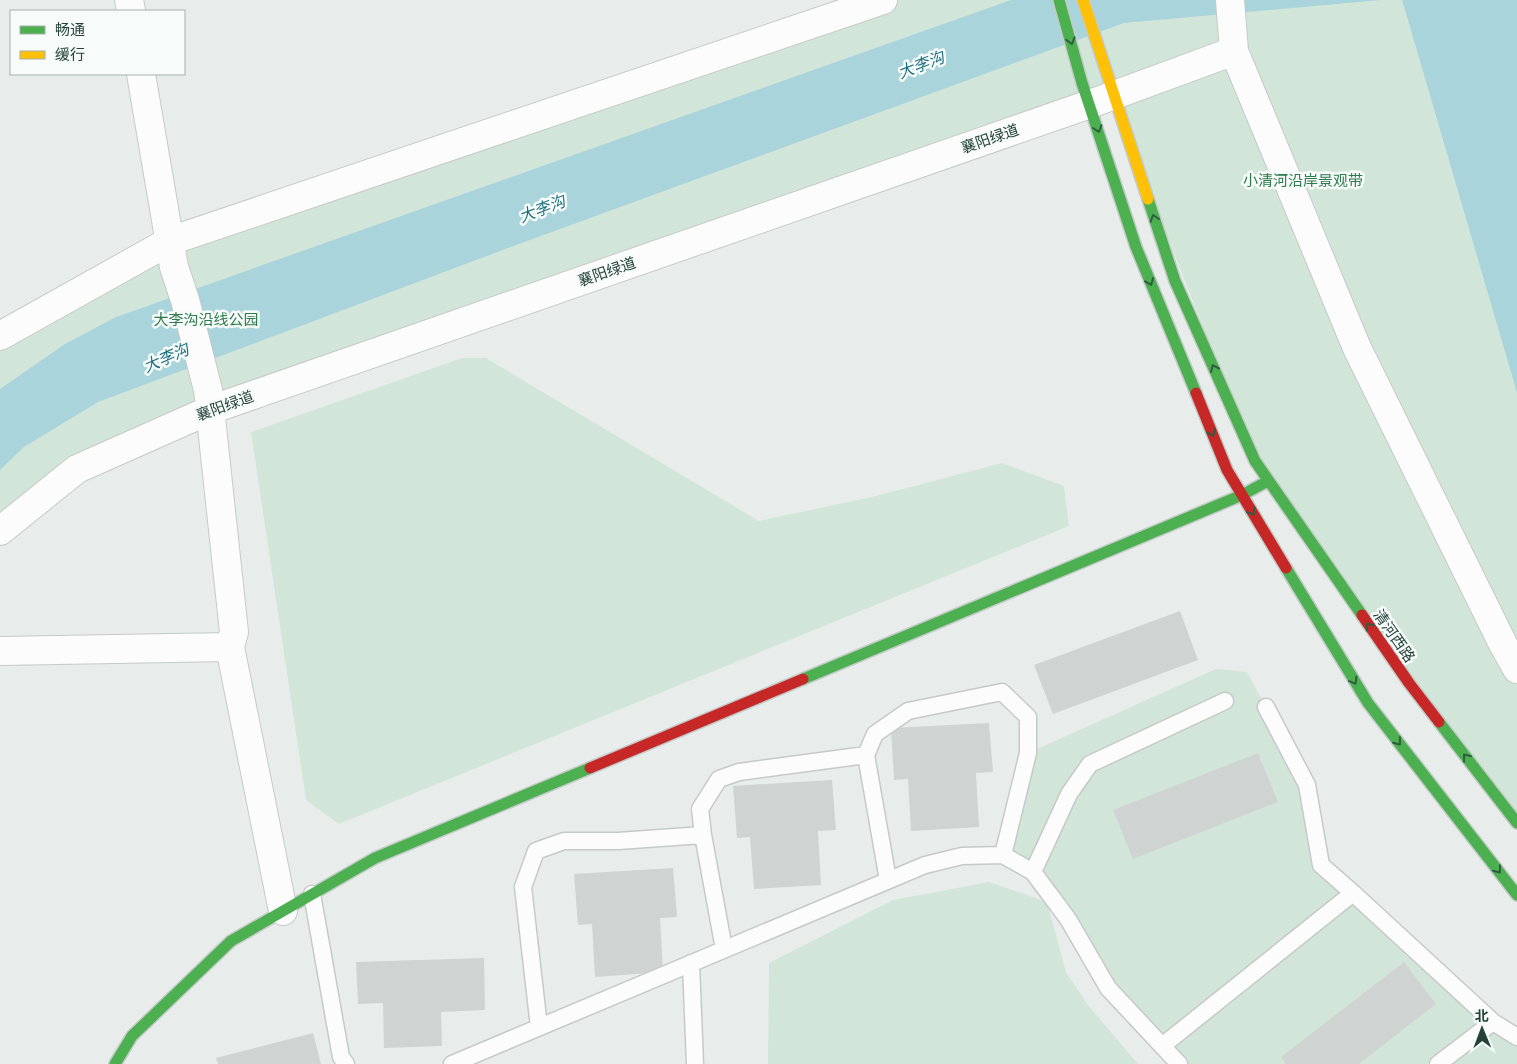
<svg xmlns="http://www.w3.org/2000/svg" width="1517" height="1064" viewBox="0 0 1517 1064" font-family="Roboto,'Noto Sans SC',sans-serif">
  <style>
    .green { fill: #d1e6d8 }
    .water { fill: #a9d4db }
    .building { fill: #cfd4d2 }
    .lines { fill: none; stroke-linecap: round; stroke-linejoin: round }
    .lane-casing { stroke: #c5cac8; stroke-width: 19 }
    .street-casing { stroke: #c5cac8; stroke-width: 30 }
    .fast-casing { stroke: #c3cbc8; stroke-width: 14 }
    .slow-casing { stroke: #c3cbc8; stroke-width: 14 }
    .jam-casing { stroke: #c3cbc8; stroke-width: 14 }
    .lane { stroke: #fcfcfc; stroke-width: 16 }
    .street { stroke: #fcfcfc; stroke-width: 28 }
    .fast { stroke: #4caf50; stroke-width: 11 }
    .slow { stroke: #ffc107; stroke-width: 11 }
    .jam { stroke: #c62828; stroke-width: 11 }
    .oneway { stroke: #2e5d40 }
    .labels { text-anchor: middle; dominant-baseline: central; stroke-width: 5; stroke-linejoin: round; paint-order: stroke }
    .street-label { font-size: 15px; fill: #24423a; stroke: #f7fbf9 }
    .park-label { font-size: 15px; fill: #2d7a4b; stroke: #f7fbf9 }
    .water-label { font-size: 16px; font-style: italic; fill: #1c6f80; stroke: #f7fbf9 }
  </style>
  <rect width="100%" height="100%" fill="#e8edeb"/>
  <path class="green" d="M883,0H1402L1517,393V823L1255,461L1113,96L77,469L0,531V336L170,241Z
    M462,358H486L759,521L876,496L1002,463L1064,486L1069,526L339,824L306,800L251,432Z
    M1216,669L1247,672L1307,785L1322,865L1517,1037V1064H1182L1108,988L1033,872L1003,855L1028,753Z
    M989,882L1047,902L1066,972L1088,1005L1138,1064H768L769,963L893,900Z"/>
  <path class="water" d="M1011,0H1381L1124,23L500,251L98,402L24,447L0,470V389L65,344L116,317Z
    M1402,0H1517V393Z"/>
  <path class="building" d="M1180,611L1198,660L1053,714L1034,665Z
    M989,723L993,772L976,773L979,827L911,831L908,779L894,780L891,728Z
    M1258,753L1278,802L1133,859L1113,810Z
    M832,780L836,830L818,831L821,885L754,889L750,837L737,838L733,786Z
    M673,868L677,917L660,918L663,972L595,977L592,924L578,925L574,874Z
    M484,958L485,1010L441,1012L442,1046L384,1048L383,1003L358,1004L356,962Z
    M1404,962L1436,1004L1359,1064H1286L1281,1057Z
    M313,1033L321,1064H218L216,1058Z"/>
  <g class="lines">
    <g class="lane-casing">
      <path id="lane" d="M1266,707L1307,785L1321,865L1353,893
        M866,755L875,734L908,711L1002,692L1028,717V753L1003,855
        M703,835L700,809L719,779L739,772L866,755L888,880
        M1033,872L1069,794L1090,764L1225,701
        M312,894L341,1057L346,1064
        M691,963L695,1064
        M539,1027L523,887L536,851L564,841H618L703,835L724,949
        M1162,1046L1353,893L1493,1022
        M452,1064L925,865L962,856L1003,855L1033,872L1068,919L1108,988L1179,1064
        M1438,1064L1493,1022L1517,1037"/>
    </g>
    <g class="street-casing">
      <path id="street" d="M129,0L131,11
        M1230,0L1234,51L1357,348L1503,644L1517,669
        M0,336L170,241L883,0
        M0,531L77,469L210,410L1090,104L1234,51
        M230,647L283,911
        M0,651L230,647L234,632L208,390L185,300L174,267L141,74"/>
    </g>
    <g class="fast-casing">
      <path id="fast" d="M1059,0L1082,83L1136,247L1196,393
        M1148,199L1175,281L1255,461L1362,615
        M1286,568L1368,703L1517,895
        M803,679L1242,495L1268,481
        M1439,722L1517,823
        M115,1064L132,1036L231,941L375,858L590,768"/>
    </g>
    <g class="slow-casing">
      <path id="slow" d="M1083,0L1148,199"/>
    </g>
    <g class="jam-casing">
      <path id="jam" d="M1196,393L1227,470L1286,568
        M1362,615L1409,683L1439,722
        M590,768L803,679"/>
    </g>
    <use href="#lane" class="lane"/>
    <use href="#street" class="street"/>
    <use href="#fast" class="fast"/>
    <use href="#slow" class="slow"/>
    <use href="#jam" class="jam"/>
  </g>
  <defs><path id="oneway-chevron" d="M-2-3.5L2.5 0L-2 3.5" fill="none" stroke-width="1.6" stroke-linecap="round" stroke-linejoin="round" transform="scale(1.25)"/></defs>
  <g class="oneway">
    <use href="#oneway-chevron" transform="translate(1071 41) rotate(75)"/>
    <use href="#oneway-chevron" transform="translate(1098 129) rotate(72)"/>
    <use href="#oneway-chevron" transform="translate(1154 218) rotate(-108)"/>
    <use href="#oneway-chevron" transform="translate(1150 282) rotate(68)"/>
    <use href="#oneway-chevron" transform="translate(1214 368) rotate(-114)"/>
    <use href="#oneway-chevron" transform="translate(1212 433) rotate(68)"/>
    <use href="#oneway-chevron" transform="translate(1252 512) rotate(59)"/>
    <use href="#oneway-chevron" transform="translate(1369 626) rotate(-125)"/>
    <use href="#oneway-chevron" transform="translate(1354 681) rotate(59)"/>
    <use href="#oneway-chevron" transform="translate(1398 742) rotate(52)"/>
    <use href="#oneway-chevron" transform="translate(1466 757) rotate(-128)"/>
    <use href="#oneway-chevron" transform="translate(1498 870) rotate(52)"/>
  </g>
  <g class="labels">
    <g class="street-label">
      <text transform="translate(990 139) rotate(-19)">襄阳绿道</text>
      <text transform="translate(607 272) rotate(-19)">襄阳绿道</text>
      <text transform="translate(225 406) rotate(-20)">襄阳绿道</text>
      <text transform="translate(1394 636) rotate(55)">清河西路</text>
    </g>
    <g class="park-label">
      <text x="1303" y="181">小清河沿岸景观带</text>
      <text x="206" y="320">大李沟沿线公园</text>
    </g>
    <g class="water-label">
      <text transform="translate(921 65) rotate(-21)">大李沟</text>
      <text transform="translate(542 209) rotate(-21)">大李沟</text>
      <text transform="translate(166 358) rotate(-24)">大李沟</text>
    </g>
  </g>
  <rect x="10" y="10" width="175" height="65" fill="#f7fbf9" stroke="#a3b1ad"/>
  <rect x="20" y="26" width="25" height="8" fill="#4caf50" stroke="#a3b1ad"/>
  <text x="55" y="35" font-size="15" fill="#24423a">畅通</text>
  <rect x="20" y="51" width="25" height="8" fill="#ffc107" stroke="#a3b1ad"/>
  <text x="55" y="60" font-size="15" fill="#24423a">缓行</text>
  <g transform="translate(1482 1029) rotate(359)" stroke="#f7fbf9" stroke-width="4" paint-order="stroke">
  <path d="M0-4L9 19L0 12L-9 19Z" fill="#24423a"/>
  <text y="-8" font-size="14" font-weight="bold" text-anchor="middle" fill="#24423a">北</text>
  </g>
</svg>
